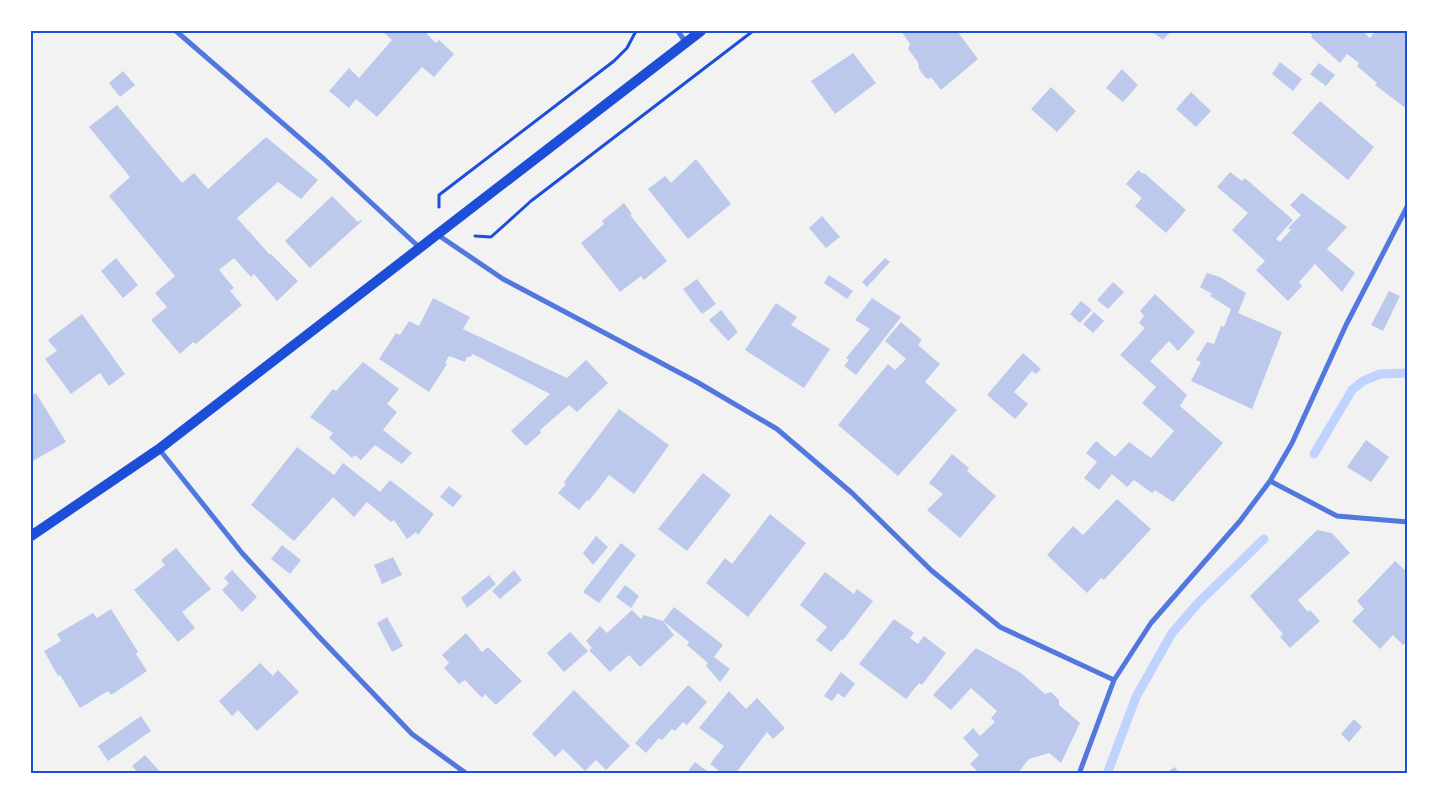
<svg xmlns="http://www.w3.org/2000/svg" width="1439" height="805" viewBox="0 0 1439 805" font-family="'Titillium Web',sans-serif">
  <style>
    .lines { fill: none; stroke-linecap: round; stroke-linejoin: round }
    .stream { stroke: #bfd3fe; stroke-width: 9 }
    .building { fill: #bdc9ec }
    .path { stroke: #1d4ed8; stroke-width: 3 }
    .minor { stroke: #5277de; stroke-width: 5 }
    .secondary { stroke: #1d4ed8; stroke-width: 10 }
    .neatline { fill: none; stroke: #1d4ed8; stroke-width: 2 }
  </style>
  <rect width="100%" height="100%" fill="#f2f2f2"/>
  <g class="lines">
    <path class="stream" d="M1314,454L1352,390L1363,381L1380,374L1408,373
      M1107,774L1136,697L1172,633L1199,602L1264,539"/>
  </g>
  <path class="building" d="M382,31H424L436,43L439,40L454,54L434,77L422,67L377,117L356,99L349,108L329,91L349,68L359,78L392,40Z
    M901,31H957L978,59L941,90L931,77L930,79L926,78L919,69L918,62L908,49L910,44Z
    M1151,31H1171L1163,40Z
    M1307,31H1362L1370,38L1375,31H1408V110L1375,85L1377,83L1357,66L1359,63L1347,54L1340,63L1311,37L1312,35Z
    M853,53L876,83L835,114L811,81Z
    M1280,62L1302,79L1293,91L1272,74Z
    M1319,63L1335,75L1326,86L1310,74Z
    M1122,69L1138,85L1123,102L1106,88Z
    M123,71L135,85L120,97L109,83Z
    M1051,87L1076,111L1057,132L1031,109Z
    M1191,92L1211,111L1196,127L1176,109Z
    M1320,101L1374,147L1348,180L1292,133Z
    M117,105L182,183L194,173L208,189L266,137L318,180L301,199L278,182L237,218L270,255L271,254L298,281L277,301L254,274L251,277L234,258L219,270L234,288L230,291L242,305L196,344L193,342L180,354L151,320L167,307L155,293L175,276L109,196L130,177L89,127Z
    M696,159L731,204L688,239L648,189L665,176L671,183Z
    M1138,170L1143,174L1144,173L1186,210L1166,233L1135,206L1142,198L1126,184Z
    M1230,172L1242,181L1245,178L1293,220L1276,239L1280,242L1291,230L1288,228L1301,215L1290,205L1302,193L1347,227L1327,249L1355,273L1342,292L1315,264L1299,282L1302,286L1288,301L1256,270L1265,261L1232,230L1248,213L1217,187Z
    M332,196L358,222L360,220L362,221L310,268L285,241Z
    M624,203L632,214L630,215L667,261L644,280L641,276L620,292L581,243L604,224L602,221Z
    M822,216L840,237L826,248L809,228Z
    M116,258L138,285L123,298L101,271Z
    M885,258L890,262L867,287L862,282Z
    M1207,273L1220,277L1246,293L1238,313L1282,332L1252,409L1191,381L1201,362L1196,360L1207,342L1214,344L1221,326L1224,327L1231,309L1210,296L1212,294L1200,287Z
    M829,275L853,291L847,299L824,283Z
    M697,279L716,304L702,314L683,289Z
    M1113,282L1124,292L1108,309L1097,300Z
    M1389,291L1400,296L1383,331L1371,325Z
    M1155,294L1195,332L1178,351L1169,341L1150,361L1187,395L1180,406L1223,443L1173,502L1155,490L1152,493L1134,480L1127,487L1112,474L1099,490L1084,478L1097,462L1086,453L1096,441L1115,457L1129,442L1151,458L1174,431L1142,403L1156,387L1120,355L1145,328L1139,323L1144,316L1140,311Z
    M433,298L470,317L463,329L567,378L586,360L608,383L577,412L569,405L540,430L541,433L526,446L511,431L550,394L473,354L470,357H467L465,362L449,356L445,363L447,364L429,392L379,359L396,333L400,335L409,321L419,326Z
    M872,298L901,317L856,375L844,366L849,360L846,358L870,329L855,320Z
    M1081,301L1092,310L1080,323L1070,314Z
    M776,303L797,317L791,325L830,349L804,388L745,350Z
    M721,310L738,332L728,341L709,320Z
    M1094,312L1104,321L1093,333L1083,324Z
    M82,314L125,374L109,386L100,373L71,394L45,359L57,351L48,340Z
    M901,322L922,340L918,345L940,364L925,382L957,410L898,476L838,425L888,364L895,370L906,359L885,341Z
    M1023,353L1041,369L1036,374L1032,371L1014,392L1028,404L1015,419L987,395Z
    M363,362L399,389L387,404L397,412L383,430L412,453L402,464L375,445L361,460L355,455L352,458L329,438L333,433L310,417L333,389L336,391Z
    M36,393L66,442L31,462V396Z
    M619,409L669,445L634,494L609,475L589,501L587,500L579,510L558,493L566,484L564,482Z
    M1366,440L1389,457L1371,482L1347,467Z
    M297,447L334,475L343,463L380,492L390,480L434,514L418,535L416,532L407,539L394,520L391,522L367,502L354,517L333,497L294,541L251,505Z
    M952,454L969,468L967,471L996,496L960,538L927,510L943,494L929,483Z
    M703,473L731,495L687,551L658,529Z
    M449,486L462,496L453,507L440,497Z
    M1117,499L1151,529L1104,580L1101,578L1087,593L1047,555L1073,526L1083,535Z
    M770,514L806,543L748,617L706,583L725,558L732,564Z
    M1317,530L1332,533L1350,553L1298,600L1308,612L1310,610L1320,621L1290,648L1280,637L1283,634L1250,596Z
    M596,536L608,547L593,565L583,553Z
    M621,543L636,555L599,603L583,592Z
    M282,545L301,560L290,574L271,559Z
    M176,548L211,589L182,612L195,628L178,642L134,590L165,565L161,560Z
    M393,557L402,575L382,584L374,565Z
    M1395,561L1408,573V640L1403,645L1393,635L1380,649L1352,621L1364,609L1357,601Z
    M232,570L257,597L242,612L222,590L229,583L224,578Z
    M514,570L522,580L500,599L492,591Z
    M825,572L854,594L857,589L873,601L843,640L842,639L831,652L816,640L827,627L800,605Z
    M489,575L496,584L467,608L461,598Z
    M625,585L639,596L631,608L616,597Z
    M674,607L723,645L714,657L730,669L720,682L706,666L708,663L687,645L689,642L663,621Z
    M111,609L138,652L136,654L147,671L111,695L108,691L80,708L60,675L58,676L44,651L61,641L57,634L93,613L97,618Z
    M632,610L641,619L644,615L663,621L674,635L640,667L629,655L610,672L589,650L592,648L586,641L600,626L607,633Z
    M387,617L403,646L392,652L377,623Z
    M894,619L914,633L910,638L918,644L924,636L946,653L922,685L919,683L906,699L859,664Z
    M570,632L588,651L564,672L547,653Z
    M466,633L482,652L488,647L522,681L496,705L485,694L482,698L465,680L459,684L444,668L449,663L442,655Z
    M976,648L1021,673L1045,694L1051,692L1059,700V705L1080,723L1061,763L1049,753L1029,759L1017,774H980L970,764L979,755L963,738L973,728L980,736L995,722L991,718L997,711L971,688L951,710L933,695Z
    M260,663L273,676L278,670L299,692L257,731L238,710L232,716L219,701Z
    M841,672L855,684L844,698L838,693L832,701L824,696Z
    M688,685L707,702L687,725L683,722L675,731L672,729L662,740L659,738L646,753L635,743Z
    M574,690L630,746L606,770L596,760L585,771L563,749L555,757L532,734Z
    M729,691L746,709L757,698L785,728L773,739L767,732L735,774H723L710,764L724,746L699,728Z
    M141,716L151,731L108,761L98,746Z
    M1354,719L1362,727L1349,742L1341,734Z
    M145,755L162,774H139L132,766Z
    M695,762L711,774H686Z
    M1175,767L1179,774H1164Z"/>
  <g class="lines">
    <path class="path" d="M439,207V195L614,61L627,48L636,31
      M475,236L491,237L531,201L753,31"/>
    <path class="minor" d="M176,31L324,159L420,248
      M678,31L686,43
      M438,235L503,279L697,382L777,429L852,493L932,571L1000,627L1114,680
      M159,449L242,553L321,639L412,734L467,774
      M1270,481L1337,516L1408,522
      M1079,774L1114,680L1151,623L1240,521L1270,481L1292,443L1346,325L1408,205"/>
    <path class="secondary" d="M31,536L159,449L701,31"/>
  </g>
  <rect width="1439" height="805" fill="none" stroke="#ffffff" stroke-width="65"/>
  <rect x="32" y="32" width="1374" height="740" class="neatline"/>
</svg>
